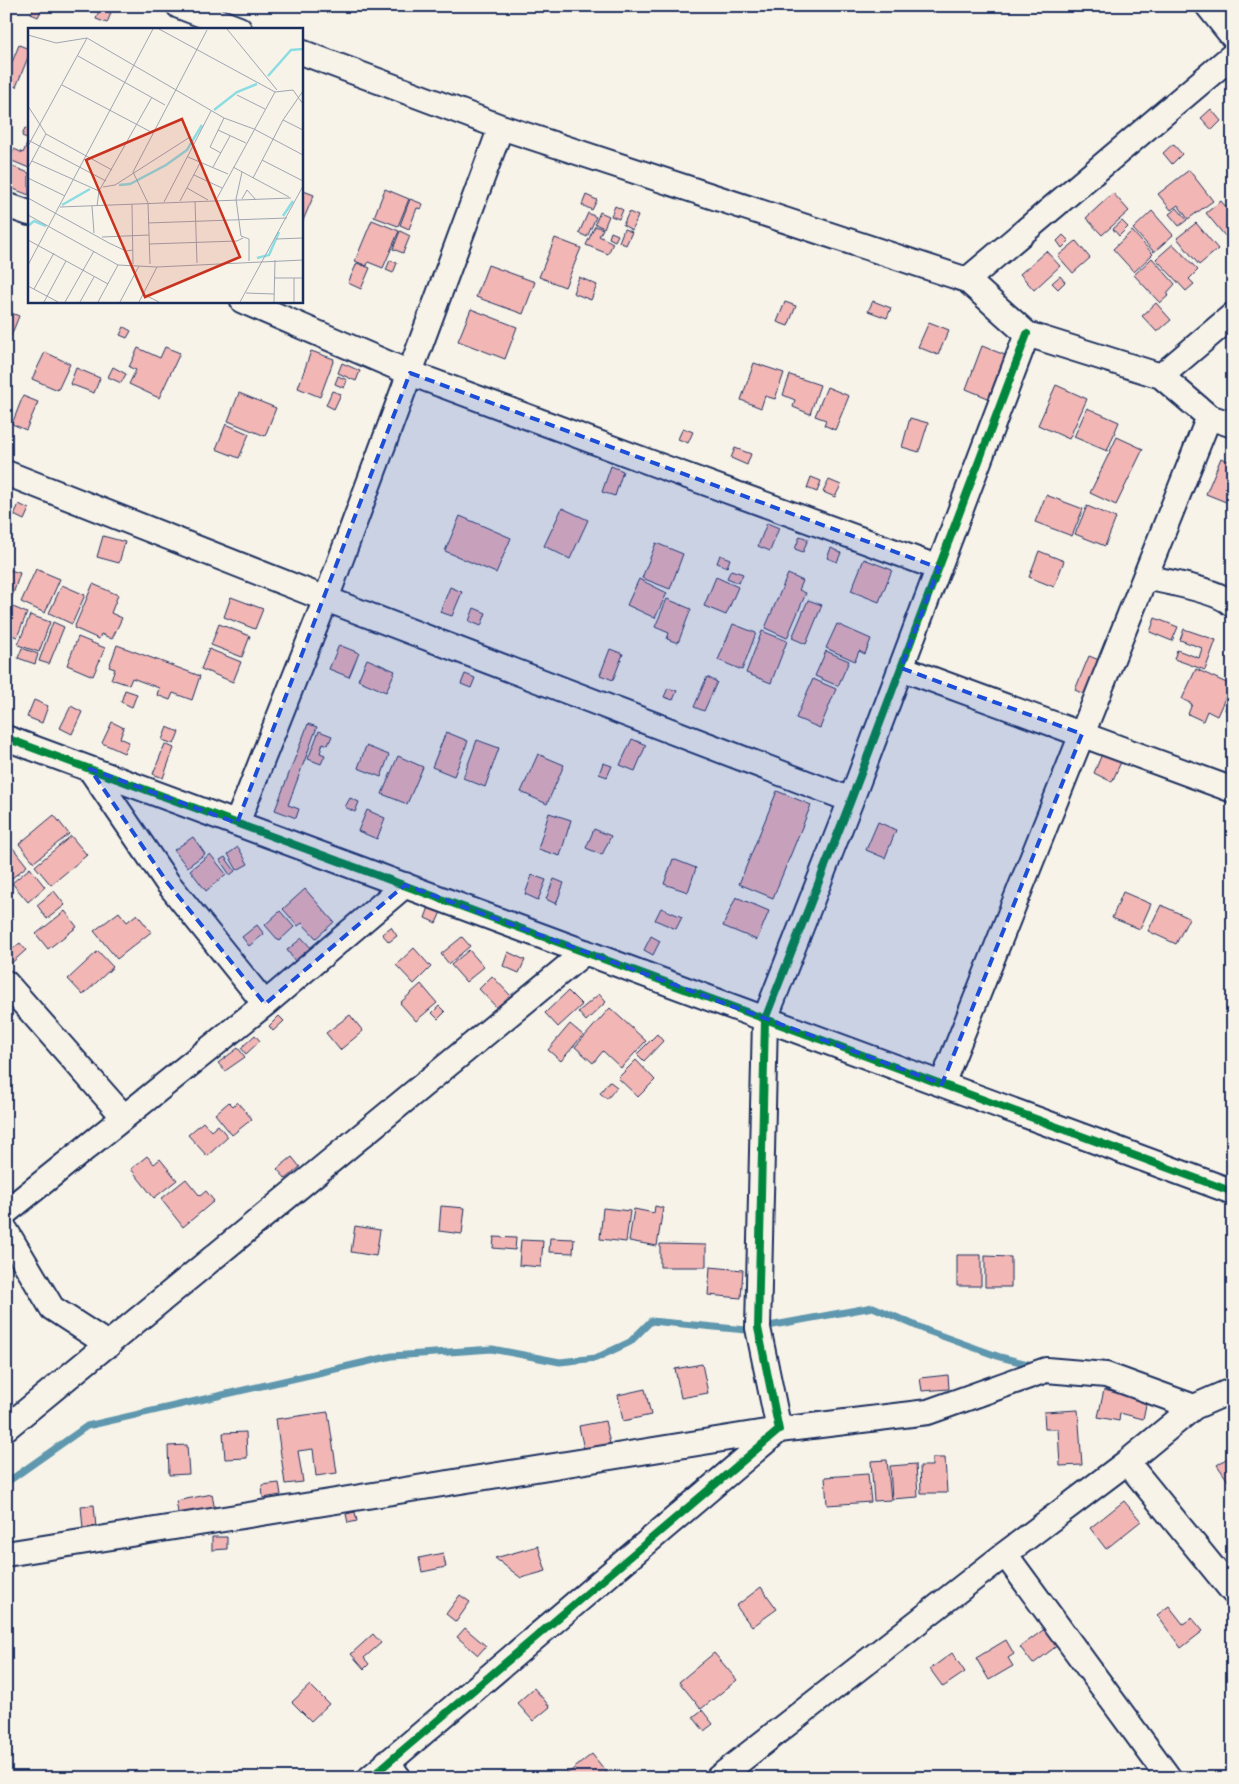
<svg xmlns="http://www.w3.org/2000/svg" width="1239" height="1784" viewBox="0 0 1239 1784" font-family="'Balsamiq Sans',sans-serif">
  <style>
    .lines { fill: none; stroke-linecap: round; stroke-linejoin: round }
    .stream { stroke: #5f97ae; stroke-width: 7 }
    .building { fill: #f2b6b5; stroke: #1b2f5e }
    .street-casing { stroke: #1b2f5e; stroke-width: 28 }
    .street { stroke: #f7f3e8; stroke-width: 24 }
    .cycleway-casing { stroke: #f7f3e8; stroke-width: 11 }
    .cycleway { stroke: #00873e; stroke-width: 8 }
    .marked { fill: #1d4ed8; fill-opacity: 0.2; stroke: #1d4ed8; stroke-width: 4; stroke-dasharray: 10 6; stroke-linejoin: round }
    .inset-river { fill: none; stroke: #8cdde3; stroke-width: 2.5 }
    .inset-road { fill: none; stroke: #9fa5b1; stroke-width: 1 }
    .view { fill: #c8321e; fill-opacity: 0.15; stroke: #c8321e; stroke-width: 2.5 }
    .inset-edge { fill: none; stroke: #1b2f5e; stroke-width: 2.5 }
  </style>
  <rect width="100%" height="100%" fill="#f7f3e8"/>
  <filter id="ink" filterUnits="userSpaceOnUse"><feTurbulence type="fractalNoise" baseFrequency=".02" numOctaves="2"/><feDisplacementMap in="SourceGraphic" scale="10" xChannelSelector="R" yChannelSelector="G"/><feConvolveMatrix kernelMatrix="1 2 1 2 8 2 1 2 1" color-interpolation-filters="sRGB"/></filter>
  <g filter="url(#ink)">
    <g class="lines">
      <path class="stream" d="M1218,1405L1233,1407
        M6,1483L87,1426L392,1356L492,1349L560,1362L596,1358L630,1342L651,1321L746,1330L873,1307L928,1331L1000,1357L1036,1366"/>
    </g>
    <path class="building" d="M34,7L41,11L38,17L31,14Z
      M100,8L111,13L107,23L96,19Z
      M19,45L29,49V55L16,87L6,83V77Z
      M1211,109L1221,121L1212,130L1201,118Z
      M25,128L29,129V139L22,136Z
      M27,144L29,145V168L10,160L14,149L23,153Z
      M1173,144L1182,154L1172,164L1163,153Z
      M11,166L29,173V195L6,186V178Z
      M1189,170L1213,201L1188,219L1178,205L1171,210L1158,194Z
      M385,189L409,199L398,226L374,217Z
      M301,190L314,195L301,225Z
      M1113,193L1129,211L1102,235L1086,218Z
      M586,195L597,200L592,210L582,205Z
      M410,199L423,204L421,209L417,208L409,229L400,225Z
      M1221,201L1233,215V229L1225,236L1206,213Z
      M615,206L623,210L619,219L611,216Z
      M1177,208L1187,220L1179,226L1169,214Z
      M1152,211L1173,235L1154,252L1133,229Z
      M600,212L609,216L604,228L595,224Z
      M629,212L638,216L632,230L623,225Z
      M588,213L596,217L587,237L579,233Z
      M372,220L399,231L383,268L368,262L367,266L355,261Z
      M1122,221L1128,227L1119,236L1113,229Z
      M1196,223L1218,249L1199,265L1177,238Z
      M595,226L603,229L599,236L613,243L608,254L586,245Z
      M624,229L632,232L626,245L619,242Z
      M400,231L410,236L403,253L393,249Z
      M1132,231L1153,254L1134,272L1113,249Z
      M611,232L618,235L615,241L609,238Z
      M1063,235L1069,241L1062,248L1057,241Z
      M555,238L581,248L565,287L539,277Z
      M1076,241L1090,258L1073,273L1058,256Z
      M1173,244L1198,270L1189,279L1194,284L1186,291L1156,259Z
      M1046,251L1060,266L1034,290L1020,274Z
      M1152,258L1175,284L1167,293L1169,295L1160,303L1134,275Z
      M390,260L397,263L393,273L386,270Z
      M357,263L370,268L361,289L348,283Z
      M488,265L535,282L523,314L476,297Z
      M1060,276L1065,282L1058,289L1052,283Z
      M579,277L597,285L591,300L573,293Z
      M873,301L891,308L887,318L868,311Z
      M785,302L796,306L788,326L777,322Z
      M1156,303L1171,320L1157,332L1142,316Z
      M471,309L517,327L505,359L458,341Z
      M9,312L19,316L9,341L6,340V314H8Z
      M929,322L949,330L938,355L918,347Z
      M124,327L131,331L127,338L120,335Z
      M982,346L1010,357L993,400L966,389Z
      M165,347L180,353L159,398L129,384L136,370L129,367L138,348L160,358Z
      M311,351L334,359L320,397L298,388Z
      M45,352L70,364L58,390L32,379Z
      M342,363L360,371L356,381L338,373Z
      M754,363L784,373L775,399L765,396L761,408L741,400Z
      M113,367L126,374L121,383L108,377Z
      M76,368L100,378L94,393L70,384Z
      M790,375L820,385L810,414L793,407L795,400L783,395Z
      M338,376L347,380L344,388L335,384Z
      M1056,385L1087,399L1069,439L1038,425Z
      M827,387L849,396L835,430L824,425L826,420L815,416Z
      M332,391L341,394L334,409L326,405Z
      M239,393L276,408L265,436L228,421Z
      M23,396L38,402L26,430L12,424Z
      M1087,408L1119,422L1107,451L1074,437Z
      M910,418L928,423L919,452L902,447Z
      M226,424L249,434L239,458L216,449Z
      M683,428L693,432L688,443L678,439Z
      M1117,437L1143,449L1116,505L1090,493Z
      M735,448L751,454L747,465L731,458Z
      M1221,458L1233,463L1231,504L1206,494Z
      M611,466L623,471L615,496L602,492Z
      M811,477L821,481L817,492L807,488Z
      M829,480L841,485L835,497L823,492Z
      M1046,495L1083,509L1072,536L1035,522Z
      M19,504L29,509L24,520L14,515Z
      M1087,506L1116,518L1105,546L1075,534Z
      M562,508L588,520L570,559L544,546Z
      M460,516L511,538L496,573L445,551Z
      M767,523L779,528L770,551L758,546Z
      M103,536L125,542L119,563L97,557Z
      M800,536L808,539L803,552L795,549Z
      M656,543L683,554L670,589L642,578Z
      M831,548L841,553L837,562L827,558Z
      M1039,551L1064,561L1054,587L1029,577Z
      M720,555L730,559L727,567L717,563Z
      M864,559L892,570L879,602L851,591Z
      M6,569L20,573L11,600L6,598Z
      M36,569L60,579L45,613L21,602Z
      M731,570L743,574L739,583L727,578Z
      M788,574L803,581L799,590L806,593L787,638L765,628Z
      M716,577L738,587L726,615L704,606Z
      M639,579L667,593L655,618L627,605Z
      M93,584L118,595L111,613L122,618L112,639L101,634L99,639L74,628Z
      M62,585L85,595L72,624L49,613Z
      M450,587L462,592L452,616L440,612Z
      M231,597L263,609L255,629L224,617Z
      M667,599L691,609L678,643L667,639L669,633L655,627Z
      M808,600L822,605L806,644L792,638Z
      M6,604L27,613L17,637L6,633Z
      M474,608L486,613L481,626L469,621Z
      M30,615L50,622L39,652L18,645Z
      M1155,618L1178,627L1172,641L1150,632Z
      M53,622L64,627L49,664L39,661Z
      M219,624L250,636L242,657L211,645Z
      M733,624L756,633L742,670L718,660Z
      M837,624L871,639L865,654L859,651L855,661L826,648Z
      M1184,629L1216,640L1205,670L1174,659L1177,650L1199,658L1202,648L1180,640Z
      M762,631L787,641L771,683L746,673Z
      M78,637L105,648L93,676L67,665Z
      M117,645L200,676L192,700L173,693L170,700L157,695L159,688L132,678L129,685L111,679L115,669L109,667Z
      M339,645L359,653L349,677L329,669Z
      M22,648L38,654L35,664L18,658Z
      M209,649L241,662L233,682L201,669Z
      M610,649L623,654L613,680L600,675Z
      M826,651L849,661L838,686L815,676Z
      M1089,656L1107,663L1092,698L1075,690Z
      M367,659L395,671L386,692L358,680Z
      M1196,669L1231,685L1217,716L1207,711L1203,721L1188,714L1192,704L1182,699Z
      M465,674L475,678L471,688L461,684Z
      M707,677L717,682L704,711L694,707Z
      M813,679L836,689L820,728L796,718Z
      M668,688L677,691L673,700L664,697Z
      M125,690L137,694L132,707L121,702Z
      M1233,690V713L1225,710Z
      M34,700L48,706L42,723L27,717Z
      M71,706L82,712L72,734L60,728Z
      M112,722L124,728L120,738L129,742L124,753L102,743Z
      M308,724L317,727L288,805L299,809L296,818L275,810Z
      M167,727L179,732L174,744L162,740Z
      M319,731L332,736L328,745L323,743L320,753L325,755L321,764L308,759Z
      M446,732L468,741L454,776L432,767Z
      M632,739L646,745L635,771L620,765Z
      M477,740L499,748L485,787L463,778Z
      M165,744L174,748L163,778L153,774Z
      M366,746L389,755L381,777L358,768Z
      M538,754L564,765L547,804L521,792Z
      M1102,754L1121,762L1112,782L1094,773Z
      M398,756L423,767L407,804L382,794Z
      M603,763L612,766L607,777L599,774Z
      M777,791L811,805L773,898L739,884Z
      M350,798L359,802L355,812L345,807Z
      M367,810L385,818L377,839L358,831Z
      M549,813L571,820L560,856L538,849Z
      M54,815L69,834L34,862L19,844Z
      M878,822L896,830L885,858L866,850Z
      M594,829L611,836L602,855L586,848Z
      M71,836L87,855L51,885L35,866Z
      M193,837L205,854L187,867L174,850Z
      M238,847L248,864L237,870L228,854Z
      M13,848L27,866L6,883V853Z
      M210,854L226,874L206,891L190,870Z
      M225,857L235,871L230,875L220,860Z
      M673,859L696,868L688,892L664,884Z
      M30,868L45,887L28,902L12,883Z
      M532,875L546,880L538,900L525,894Z
      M554,879L564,883L556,904L546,899Z
      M305,889L334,922L316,938L302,923L298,926L283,909Z
      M54,891L65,905L47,919L37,905Z
      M1123,892L1151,904L1140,929L1112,918Z
      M736,897L769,911L757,940L723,926Z
      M1161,905L1189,918L1176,944L1148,931Z
      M429,907L441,912L436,923L425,918Z
      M661,908L682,917L676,929L655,920Z
      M65,911L77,927L48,949L36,934Z
      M280,911L294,927L279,941L265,925Z
      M119,912L127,922L137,914L151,932L117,959L94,931Z
      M257,925L264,934L249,946L242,937Z
      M391,927L397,936L389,942L382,934Z
      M651,936L660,941L653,955L644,950Z
      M462,937L470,946L449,964L441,954Z
      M302,938L311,948L295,961L287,950Z
      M20,943L26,950L8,966L6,954Z
      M414,948L431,967L414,984L396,965Z
      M469,950L484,967L466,982L451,965Z
      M98,951L113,967L83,995L68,979Z
      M508,952L525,960L519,973L503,966Z
      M492,976L511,996L498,1009L479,989Z
      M421,984L437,1003L416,1021L400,1003Z
      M568,991L582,1005L558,1027L545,1013Z
      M599,994L606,1002L586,1021L578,1012Z
      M439,1006L445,1012L438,1019L432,1013Z
      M610,1008L646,1041L621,1068L603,1051L593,1063L575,1047Z
      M350,1015L363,1031L340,1050L326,1033Z
      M279,1016L284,1021L273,1031L269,1026Z
      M570,1024L583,1035L561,1061L548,1050Z
      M657,1034L663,1041L644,1061L637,1054Z
      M255,1035L260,1041L246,1054L241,1048Z
      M238,1048L245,1057L225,1071L218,1063Z
      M636,1060L655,1080L638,1097L618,1078Z
      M609,1081L617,1087L607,1099L600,1093Z
      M229,1102L233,1106L237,1102L252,1119L232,1135L215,1114Z
      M203,1122L211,1131L218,1125L228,1137L207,1156L188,1135Z
      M147,1156L154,1164L160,1159L177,1180L154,1198L131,1169Z
      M292,1157L300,1167L286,1179L277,1169Z
      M186,1179L200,1196L206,1191L214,1201L183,1227L161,1199Z
      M441,1206L465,1208L462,1234L439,1231Z
      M655,1206L663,1208L657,1246L629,1241L634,1209L654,1213Z
      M603,1208L630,1211L626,1242L600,1239Z
      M355,1226L380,1230L376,1256L351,1252Z
      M494,1237L516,1238L515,1250L493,1248Z
      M550,1238L574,1239L573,1253L549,1252Z
      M521,1240L543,1241L541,1267L519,1265Z
      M660,1244L706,1245V1267H660Z
      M957,1255H981V1286H957Z
      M985,1256L1011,1257V1287H985Z
      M710,1267L743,1270L741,1298L708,1295Z
      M702,1364L708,1393L681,1398L675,1369Z
      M948,1375L949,1389L922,1391L920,1378Z
      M645,1389L651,1415L623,1421L618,1395Z
      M1104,1390L1147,1400L1143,1419L1120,1413L1119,1421L1098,1417Z
      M1078,1410L1082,1465L1060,1466L1058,1429H1045L1044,1412Z
      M328,1412L337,1473L316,1476L313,1449L298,1451L303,1482L285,1484L276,1419Z
      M605,1421L611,1448L585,1454L579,1426Z
      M246,1432L247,1458L225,1459L223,1433Z
      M187,1445L189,1474L169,1475L168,1446Z
      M1233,1454V1484L1231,1485L1217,1465Z
      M932,1458H945L947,1493H921L920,1466H932Z
      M887,1460L891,1500L874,1501L871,1461Z
      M916,1464L918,1497L892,1499L890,1466Z
      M868,1474L871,1502L827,1505L825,1477Z
      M279,1483L281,1495L263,1498L262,1485Z
      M212,1494L215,1511L179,1518L176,1501Z
      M1124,1501L1141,1521L1106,1549L1090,1528Z
      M94,1505L96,1528L83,1529L81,1506Z
      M355,1512L357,1521L348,1523L346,1514Z
      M212,1537H227V1549L212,1550Z
      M538,1546L546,1571L521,1578L495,1558Z
      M443,1553L446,1567L422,1572L419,1558Z
      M761,1587L777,1609L752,1627L736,1606Z
      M460,1595L470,1602L456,1622L446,1614Z
      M1169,1606L1183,1624L1192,1618L1203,1631L1181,1648L1157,1615Z
      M465,1628L486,1646L478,1655L457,1637Z
      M1046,1628L1058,1645L1033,1664L1020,1647Z
      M373,1634L381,1643L364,1658L369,1664L364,1669L351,1654Z
      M1006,1640L1014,1654L1008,1658L1013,1666L989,1680L976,1658Z
      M714,1653L737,1680L701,1709L679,1682Z
      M952,1653L965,1672L943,1687L930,1669Z
      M310,1685L329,1704L311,1721L292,1702Z
      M534,1688L550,1707L533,1721L517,1703Z
      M702,1710L713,1724L704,1731L693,1717Z
      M592,1754L608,1774L604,1778H562Z"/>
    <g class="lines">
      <g class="street-casing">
        <path id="street" d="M179,6L239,29
          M1208,6L1233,37
          M301,52L501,127L967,280L1027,334L1161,376L1209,417L1233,425
          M6,205L29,213
          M967,280L1233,55
          M243,301L410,373L668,469L939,568
          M1161,376L1233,315
          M6,473L326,599L851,800
          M1145,577C1167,582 1219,590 1233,605
          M901,668L1233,790
          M6,738L1233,1192
          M90,769L167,882L265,1004
          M237,823L326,599L501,127
          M6,983L124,1117
          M942,1084L1209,417
          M6,1212L265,1004L405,885
          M6,1231L52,1308L109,1345
          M6,1428L585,952
          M1127,1462L1233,1592
          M6,1554L779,1430L928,1412L1046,1370L1106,1375L1194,1407
          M1005,1554L1169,1778
          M387,1762L399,1778
          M370,1778L779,1430L758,1328L765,1019L851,800L1027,334
          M718,1778L1005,1554L1127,1462L1194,1407L1233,1390"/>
      </g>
      <use href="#street" class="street"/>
      <g class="cycleway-casing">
        <path id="cycleway" d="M6,738L1233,1192
          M370,1778L779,1430L758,1328L765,1019L851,800L1027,334"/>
      </g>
      <use href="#cycleway" class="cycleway"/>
    </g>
  </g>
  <path class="marked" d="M410,373L939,568L901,668L1082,734L942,1084L405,885L265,1004L167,882L90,769L237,823Z"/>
  <g transform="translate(28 28)">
    <rect width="275" height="275" fill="#f7f3e8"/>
    <path class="inset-river" d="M240,48L263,22L275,21M186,82L209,64L229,56M91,157L102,156L138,137L159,122L174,97M34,177L62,161M255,188L265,173M0,198L6,193L18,198M229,230L241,227L251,204"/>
    <path class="inset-road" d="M131,1L247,64M199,1L249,62M0,7L28,15L59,10M50,28L137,77M34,57L125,105M209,67L237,81M0,78L18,106L84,142M255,92L275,102M190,102L218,115M0,112L78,153M0,118L59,10L196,90L226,101L275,127M193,125L182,119L196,90M160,129L200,146M234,132L275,153M4,133L71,163M185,139L202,108M205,139L261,169M0,140L18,106M214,144L208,171L213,208L221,211V233M166,147L194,160M0,150L37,168M225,150L255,92L275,63M75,159L87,157L162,109M159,160L180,172M0,170L81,215L98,223L105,222M214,171L219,162L228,172M188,172L247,64L265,62L275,76M152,173L172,135M167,173L169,235M136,174L183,83M104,176L105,236M64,178L66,205M69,178L71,163L124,69M32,179L263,170M0,187L90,237L129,239L275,232M120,195L259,190M74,209L121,207M248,211L275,210M0,212L80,256M121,216L209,213L215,210M122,236L120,175L105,144L179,2M0,237L125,1M246,250H275M0,258L30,274M6,261L26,225M218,265L246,266M115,266L131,274M16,274L38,233M37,274L66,223M52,274L66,249M70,274L90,237M92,274L111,238M111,274L129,239M212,274L275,158M246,274L247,232M266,274V250"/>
    <path class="view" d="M154,91L212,229L117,269L58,132Z"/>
    <rect width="275" height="275" class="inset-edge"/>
  </g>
  <rect width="1239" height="1784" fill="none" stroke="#f7f3e8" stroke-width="25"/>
  <rect x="12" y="12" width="1214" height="1759" fill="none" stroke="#1b2f5e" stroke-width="2" filter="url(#ink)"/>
</svg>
